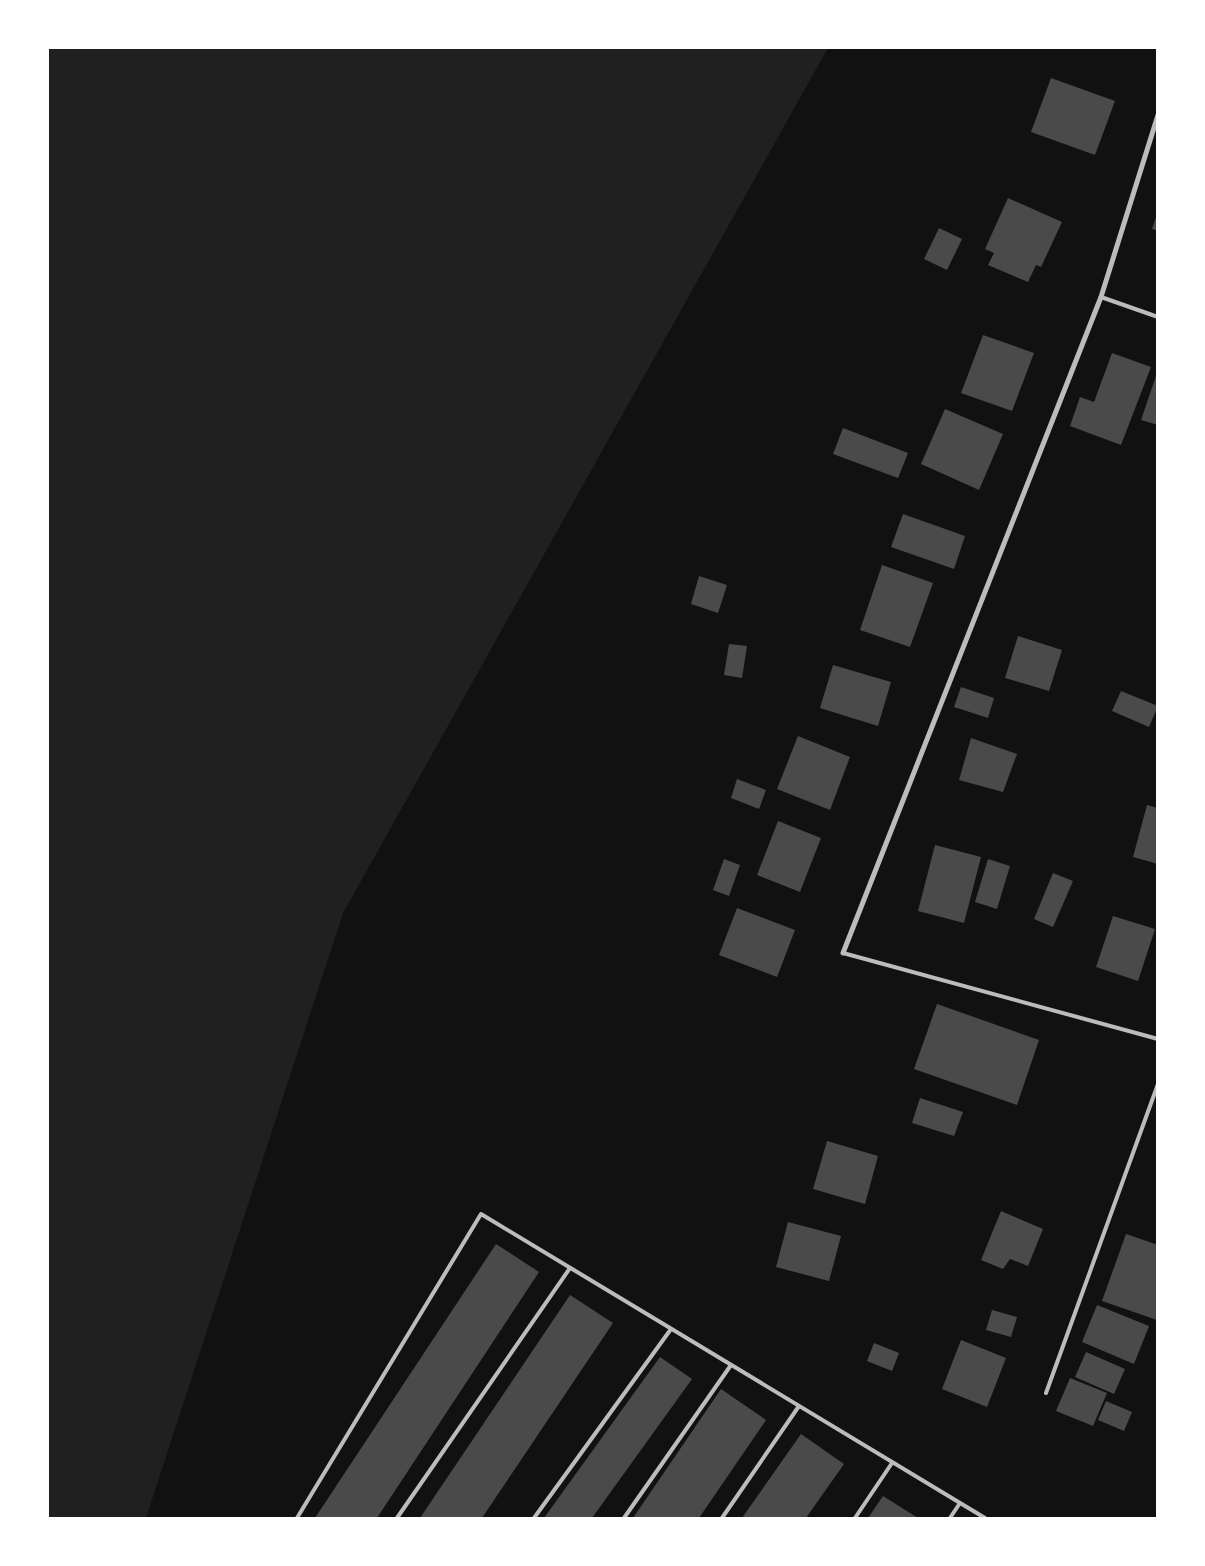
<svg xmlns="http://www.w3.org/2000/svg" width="1205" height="1566" viewBox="0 0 1205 1566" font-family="'Crimson Pro',serif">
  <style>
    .green { fill: #202020 }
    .building { fill: #4a4a4a }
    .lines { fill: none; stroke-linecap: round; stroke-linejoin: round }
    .service { stroke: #bcbcbc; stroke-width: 4 }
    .minor { stroke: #bcbcbc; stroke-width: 5 }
  </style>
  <rect width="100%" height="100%" fill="#111"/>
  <path class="green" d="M48,48H828L343,913L146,1518H48Z"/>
  <path class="building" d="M1051,78L1115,101L1095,155L1031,132Z
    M1008,198L1062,222L1041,267L1036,265L1028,282L988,265L994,253L985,249Z
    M1157,214H1158V231L1152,229Z
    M939,228L962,239L947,270L924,259Z
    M983,335L1034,353L1012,411L961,393Z
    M1112,353L1151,367L1121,445L1070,426L1080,397L1094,402Z
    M1157,373H1158V425L1141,420Z
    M945,409L1003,434L979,490L921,464Z
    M843,428L908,453L898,478L833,454Z
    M903,514L965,536L954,569L891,547Z
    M882,565L933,583L910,647L860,630Z
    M699,576L727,585L718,613L691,604Z
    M1018,636L1062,650L1049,691L1005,678Z
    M729,644L747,646L742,678L724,675Z
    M833,665L891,682L878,726L820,708Z
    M961,687L994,698L988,718L954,707Z
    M1121,691L1158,706L1149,727L1112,711Z
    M798,736L850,757L830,810L777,789Z
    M971,738L1017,754L1003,792L959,780Z
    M737,779L766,790L759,809L731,798Z
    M1147,805L1158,808V864L1133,857Z
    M778,821L821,838L800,892L757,875Z
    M935,845L981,857L964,923L918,911Z
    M724,859L740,865L729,896L713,890Z
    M988,859L1010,866L997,909L975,902Z
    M1053,873L1073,881L1053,927L1034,919Z
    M737,908L795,930L777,977L719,955Z
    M1113,916L1155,929L1138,981L1096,967Z
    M937,1004L1039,1040L1017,1105L914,1069Z
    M920,1098L963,1112L954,1136L912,1123Z
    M827,1141L878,1156L865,1204L813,1189Z
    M1001,1211L1043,1229L1028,1266L1010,1259L1003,1269L981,1260Z
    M788,1222L841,1236L829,1281L776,1267Z
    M1126,1234L1158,1245L1157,1320L1102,1301Z
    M496,1244L539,1272L377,1518H315Z
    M570,1295L613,1323L482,1518H420Z
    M1097,1305L1149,1326L1134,1364L1082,1342Z
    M992,1310L1017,1317L1011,1337L986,1330Z
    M961,1340L1006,1358L987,1407L942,1389Z
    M874,1343L899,1353L892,1371L867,1361Z
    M1086,1352L1125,1369L1114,1394L1075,1377Z
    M660,1357L692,1379L592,1518H544Z
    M1070,1378L1107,1393L1093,1426L1056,1411Z
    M721,1389L766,1420L699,1518H633Z
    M1106,1401L1132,1412L1124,1431L1098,1420Z
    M801,1434L844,1464L806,1518H742Z
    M883,1496L918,1518H868Z"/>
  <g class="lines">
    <path class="service" d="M1101,297L1158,317
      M843,953L1158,1039
      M1046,1393L1158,1084
      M297,1518L481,1214L985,1518
      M397,1518L570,1268
      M534,1518L671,1329
      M624,1518L731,1365
      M722,1518L799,1406
      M855,1518L892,1463
      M950,1518L960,1503"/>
    <path class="minor" d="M843,953L1101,297L1158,115"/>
  </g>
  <rect width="1205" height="1566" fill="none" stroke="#ffffff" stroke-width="98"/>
</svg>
